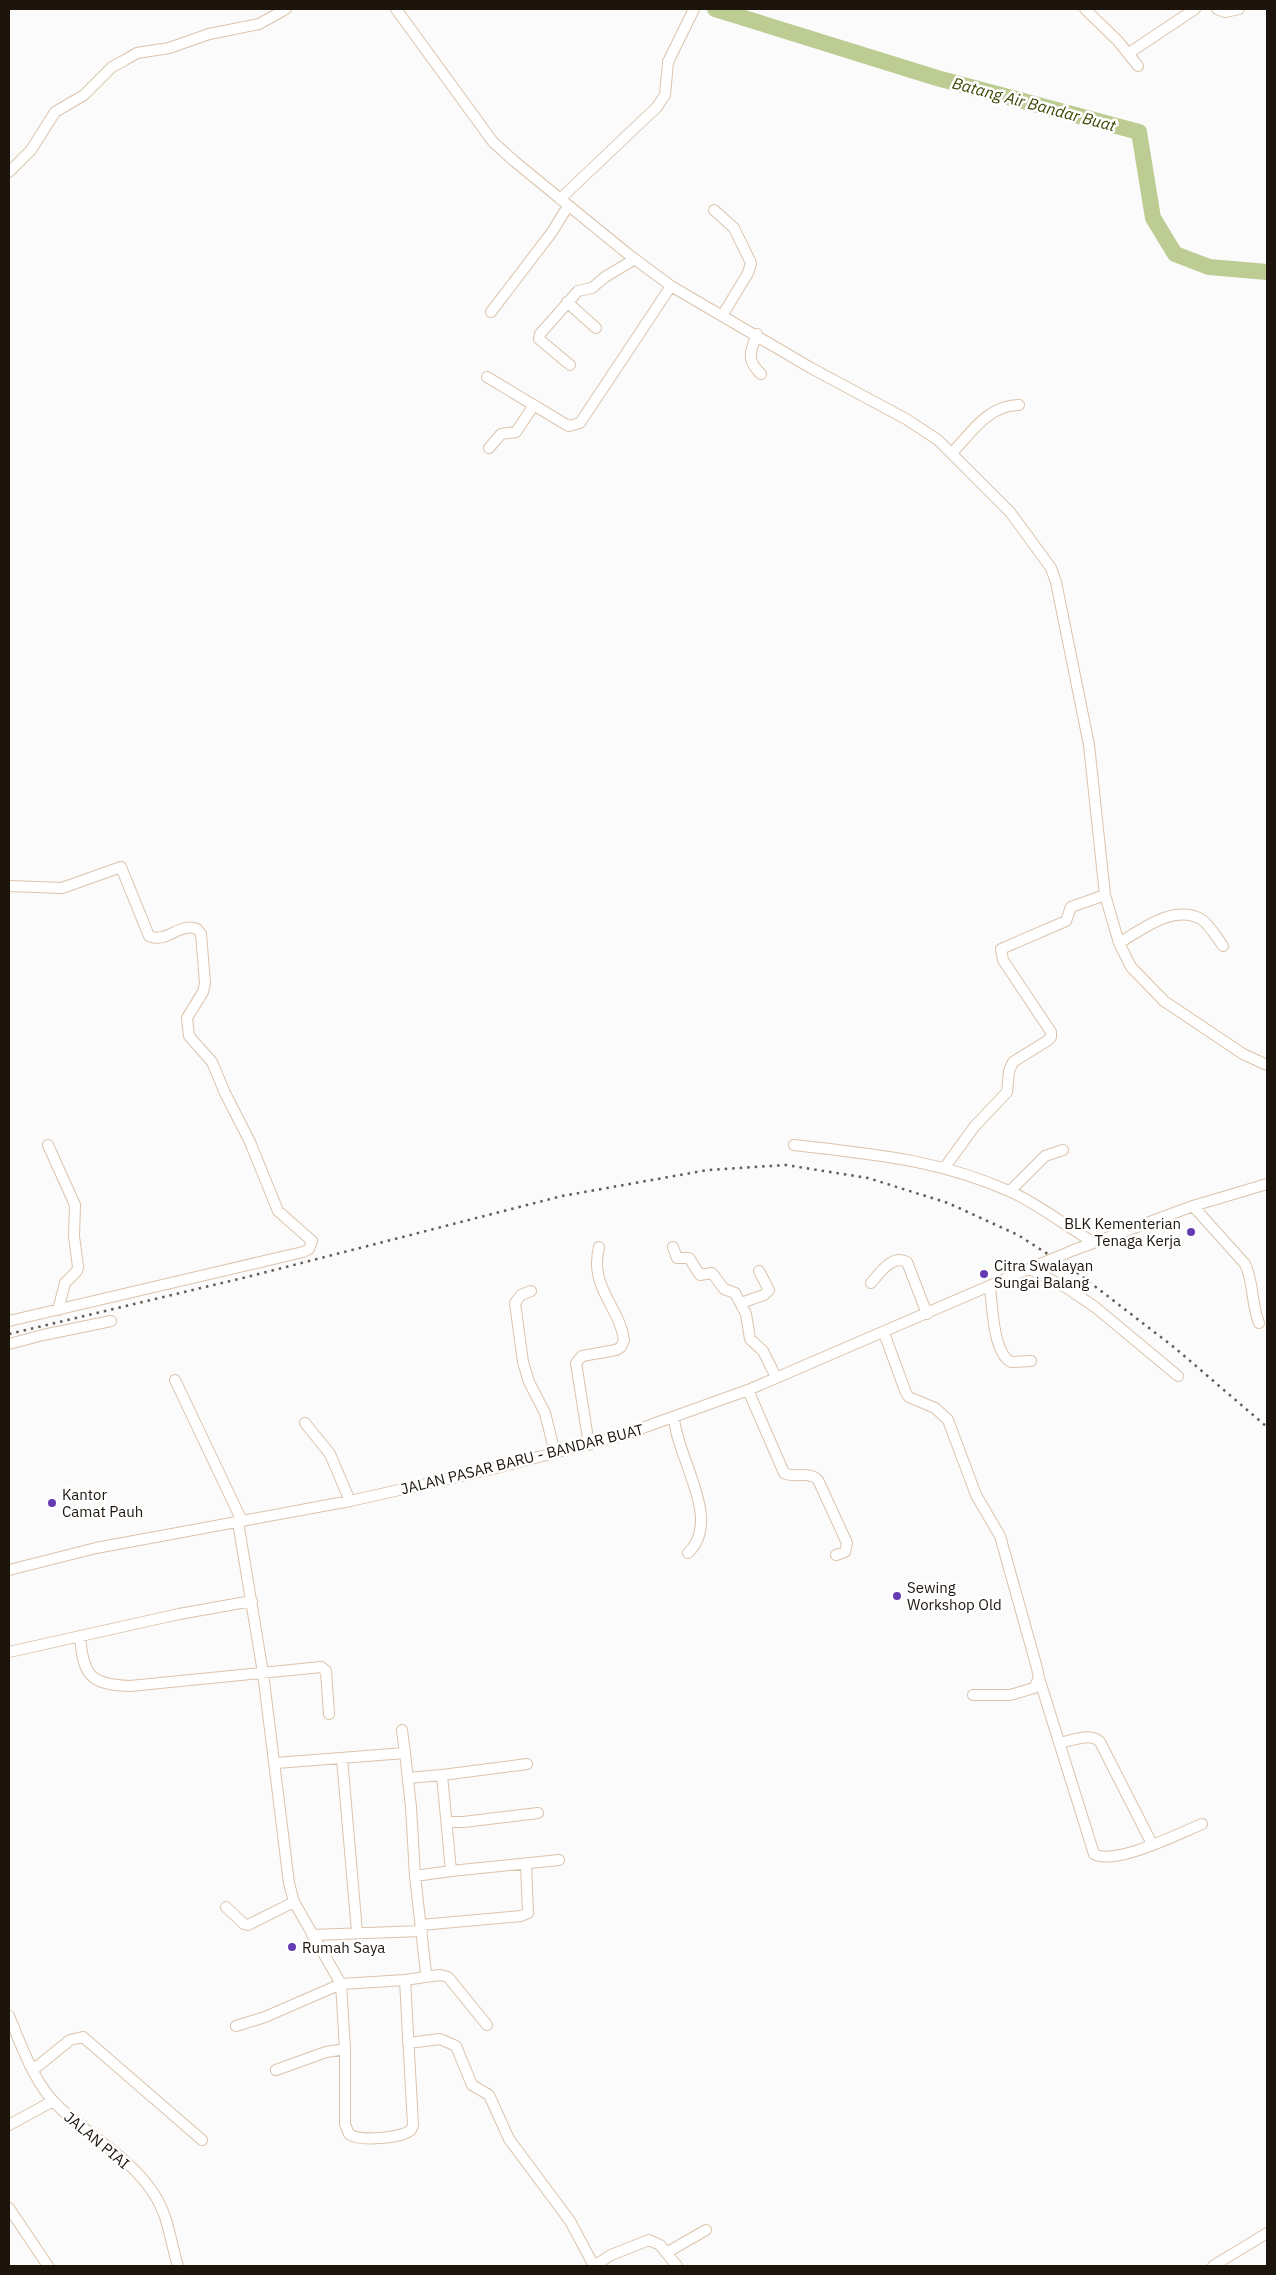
<svg xmlns="http://www.w3.org/2000/svg" width="1276" height="2275" viewBox="0 0 1276 2275" font-family="'IBM Plex Sans',sans-serif">
  <style>
    .lines { fill: none; stroke-linecap: round; stroke-linejoin: round }
    .river { stroke: #bccc92; stroke-width: 16 }
    .minor-casing { stroke: #dbc3ab; stroke-width: 12 }
    .minor { stroke: #fff; stroke-width: 10 }
    .rail { stroke: #615c56; stroke-width: 2.5; stroke-dasharray: 2.5 5; stroke-linecap: butt }
    .minor-bridge-casing { stroke: #dbc3ab; stroke-width: 12; stroke-linecap: butt }
    .minor-bridge { stroke: #fff; stroke-width: 10 }
    .poi-dot { fill: #653bb3; stroke: #fff; stroke-width: 2 }
    .labels { text-anchor: middle; dominant-baseline: central; stroke-width: 5; stroke-linejoin: round; paint-order: stroke }
    .poi-label { font-size: 15px; fill: #1d150c; stroke: #fff; text-anchor: start }
    .street-label { font-size: 15px; fill: #1d150c; stroke: #fff }
    .water-label { font-size: 16px; font-style: italic; fill: #394501; stroke: #fff }
  </style>
  <rect width="100%" height="100%" fill="#fbfbfb"/>
  <g class="lines">
    <path class="river" d="M715,9L937,78L1139,132L1153,218L1175,254L1209,267L1267,272"/>
    <g class="minor-casing">
      <path id="minor" d="M396,9L493,142L514,161L628,254L671,286L811,368L906,419L938,440L1010,512L1051,568L1056,582L1089,745L1105,895L1119,943L1131,967L1164,1001L1243,1054L1267,1065
        M1085,9L1118,41L1138,66
        M1217,9L1225,12L1239,9
        M1129,53L1195,9
        M9,172L31,150L55,112L84,95L112,67L125,60L137,53L169,48L209,34L259,24L286,9
        M560,199L657,107L665,95L668,62L694,9
        M714,210L734,228L751,263L748,273L722,316
        M567,302L596,328
        M491,312L552,232L568,206
        M757,334C750,352 746,360 761,374
        M570,365L539,339L540,334L578,291L592,288L605,277L635,259
        M487,377L565,424L569,426L580,423L671,286
        M489,448L501,434L516,432L534,405
        M952,453C971,433 988,405 1019,405
        M9,886L62,888L121,867L149,936C166,944 180,922 197,929L201,934L205,983L203,992L187,1018L189,1036L212,1062L225,1093L250,1142L278,1211L312,1241L309,1249L303,1252L9,1321
        M1119,943C1141,930 1173,904 1201,919C1209,924 1217,938 1223,946
        M48,1145L75,1205L74,1236L78,1267L77,1271L65,1283L58,1310
        M794,1145C871,1154 937,1159 1009,1191C1037,1203 1066,1226 1093,1242
        M945,1167L974,1127L1007,1092L1009,1071L1013,1062L1047,1041L1051,1037V1032L1003,960L1001,949L1066,921L1071,907L1105,895
        M1010,1191L1045,1156L1063,1150
        M1193,1206L1245,1264C1254,1283 1251,1303 1259,1323
        M673,1247L677,1258H689L700,1275L712,1273L724,1289L735,1293L746,1314L750,1339L763,1351L776,1377
        M1074,1250L1193,1206L1267,1184
        M1030,1269L1067,1288L1095,1307L1178,1376
        M871,1283C880,1273 892,1254 907,1262L927,1314
        M990,1286C992,1304 993,1353 1011,1362L1031,1361
        M531,1291L521,1295L515,1303L523,1362L529,1382L545,1413L555,1453
        M741,1303L764,1295L769,1290L759,1271
        M884,1333L906,1393L909,1397L935,1408L948,1420L976,1495L1000,1536L1037,1668L1039,1678L1034,1688L1010,1695H973
        M9,1344L43,1335L111,1321
        M175,1380L242,1521
        M748,1390L784,1473C795,1479 808,1470 818,1480L847,1543L845,1552L836,1555
        M674,1418C677,1459 723,1520 688,1553
        M305,1423L330,1454L350,1501
        M589,1445L576,1363L582,1356L616,1350L621,1347L624,1340C619,1305 589,1288 599,1247
        M238,1522L263,1673L289,1883L294,1902L341,1984L345,2049V2124L349,2134C359,2142 402,2138 411,2130L413,2125L405,1980L425,1977L426,1973L415,1876L411,1807L405,1753
        M9,1570L96,1548L350,1501L488,1470L620,1436L748,1390L1040,1264
        M80,1636C83,1675 90,1685 130,1686L321,1667L326,1671L329,1714
        M9,1652L179,1614L252,1601
        M1039,1678L1094,1854C1115,1866 1180,1833 1202,1824
        M1059,1743C1071,1741 1090,1732 1100,1742L1152,1844
        M342,1758L357,1932
        M276,1763L405,1753L402,1730
        M408,1778L442,1775
        M447,1822H463L538,1813
        M451,1871L559,1860
        M415,1876L451,1871L442,1775L527,1764
        M226,1907L244,1924L248,1925L294,1902
        M421,1925L521,1916L528,1913L526,1864
        M312,1935L422,1931
        M425,1977L440,1975L448,1977L487,2025
        M9,2016C22,2047 35,2086 61,2109C91,2137 132,2159 154,2194C169,2217 170,2241 178,2266
        M236,2026L265,2017L341,1984L405,1980
        M408,2043L440,2039L456,2046L472,2085L489,2095L509,2139L570,2221L594,2266
        M33,2070L70,2040L83,2037L202,2140
        M276,2070L326,2052L345,2049
        M9,2125L53,2101
        M9,2208L48,2266
        M666,2253L706,2230
        M594,2266L611,2255L649,2240L660,2245L677,2266
        M1213,2266L1267,2233"/>
    </g>
    <use href="#minor" class="minor"/>
    <path class="rail" d="M9,1334L247,1277L562,1196L708,1170L786,1165L868,1178L948,1203L1018,1235L1079,1274L1175,1348L1267,1427"/>
    <g class="minor-bridge-casing">
      <path id="minor-bridge" d="M1040,1264L1074,1250"/>
    </g>
    <use href="#minor-bridge" class="minor-bridge"/>
  </g>
  <g class="poi-dot">
    <circle cx="1191" cy="1232" r="5"/>
    <circle cx="984" cy="1274" r="5"/>
    <circle cx="52" cy="1503" r="5"/>
    <circle cx="897" cy="1596" r="5"/>
    <circle cx="292" cy="1947" r="5"/>
  </g>
  <g class="labels">
    <g class="poi-label">
      <text x="1181" y="1223" text-anchor="end">BLK Kementerian<tspan x="1181" dy="17">Tenaga Kerja</tspan></text>
      <text x="994" y="1265">Citra Swalayan<tspan x="994" dy="17">Sungai Balang</tspan></text>
      <text x="62" y="1494">Kantor<tspan x="62" dy="17">Camat Pauh</tspan></text>
      <text x="907" y="1587">Sewing<tspan x="907" dy="17">Workshop Old</tspan></text>
      <text x="302" y="1947">Rumah Saya</text>
    </g>
    <g class="street-label">
      <text transform="translate(522 1459) rotate(-14)">JALAN PASAR BARU - BANDAR BUAT</text>
      <text transform="translate(97 2140) rotate(40)">JALAN PIAI</text>
    </g>
    <g class="water-label">
      <text transform="translate(1034 104) rotate(15)">Batang Air Bandar Buat</text>
    </g>
  </g>
  <rect width="1276" height="2275" fill="none" stroke="#1d150c" stroke-width="20"/>
</svg>
